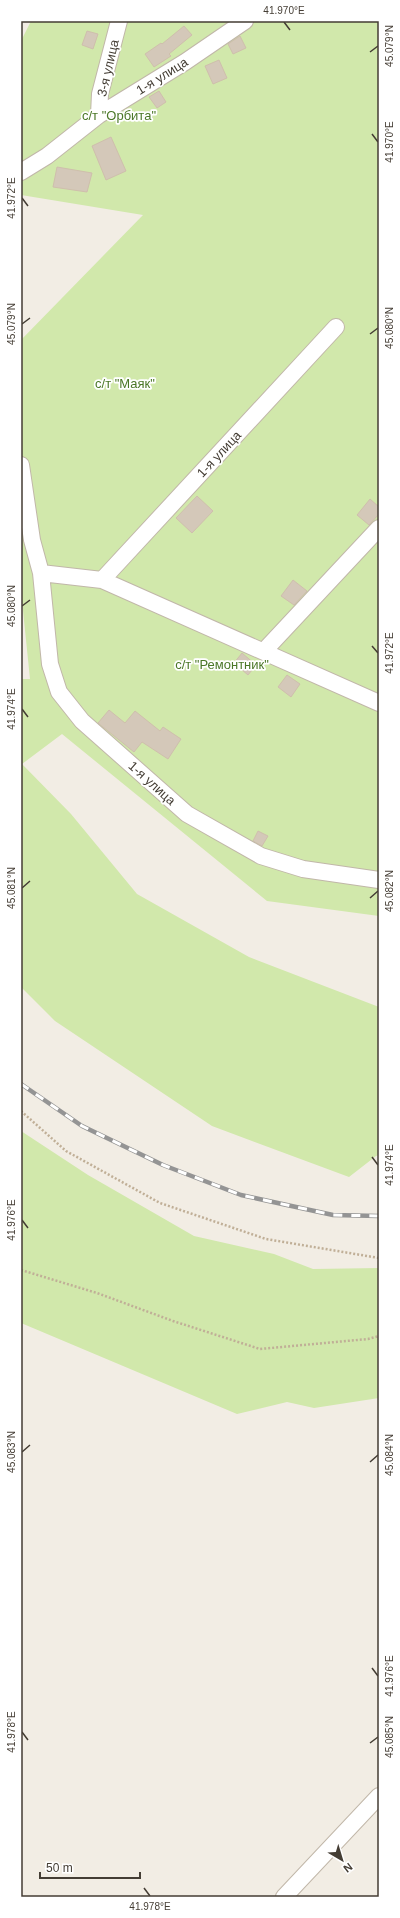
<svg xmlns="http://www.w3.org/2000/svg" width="400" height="1918" viewBox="0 0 400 1918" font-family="Arial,sans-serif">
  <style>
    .green { fill: #d1e8ab }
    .building { fill: #d4c8b9; stroke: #cfbfac }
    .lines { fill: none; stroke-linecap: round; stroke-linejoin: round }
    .minor-casing { stroke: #c1b7a9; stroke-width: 18 }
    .path { stroke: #c0af97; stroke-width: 2.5; stroke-dasharray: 2 2; stroke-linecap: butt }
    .minor { stroke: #fff; stroke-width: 16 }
    .rail-casing { stroke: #949494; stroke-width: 4.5 }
    .rail { stroke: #fff; stroke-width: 3; stroke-dasharray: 9; stroke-linecap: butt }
    .ticks { fill: none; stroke: #443d34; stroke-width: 1.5 }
    .labels { text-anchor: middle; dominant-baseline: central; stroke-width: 3.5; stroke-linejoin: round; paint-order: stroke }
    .street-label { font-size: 13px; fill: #443d34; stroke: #fff }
    .park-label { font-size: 13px; fill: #4a7727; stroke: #fff }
    .neatline { fill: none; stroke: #443d34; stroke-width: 1.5 }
    .ticks-label { font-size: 10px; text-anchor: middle; fill: #443d34 }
  </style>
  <rect width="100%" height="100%" fill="#f2ede4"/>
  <path class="green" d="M31,21H379V916L267,901L62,734L22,764L71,814L137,894L249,957L379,1007V1155L376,1156L349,1177L212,1126L55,1021L21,987V679H30L21,591V340L143,215L21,195V41Z
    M21,1131L88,1175L194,1236L274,1254L313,1269L379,1268V1398L314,1408L287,1402L237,1414L21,1323Z"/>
  <path class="building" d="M184,26L192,35L169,54L171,56L154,67L145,54L161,43L162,44Z
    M87,31L98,34L93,49L82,45Z
    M240,36L246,48L233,54L228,44Z
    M219,60L227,78L213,84L205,66Z
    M159,91L166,102L157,108L149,97Z
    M111,137L126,171L106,180L92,146Z
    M57,167L92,173L87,192L53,187Z
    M197,496L213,511L192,533L176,518Z
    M370,499L379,507V514L369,525L357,515Z
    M293,580L307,591L294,605L281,596Z
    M242,653L256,665L248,675L234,663Z
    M287,675L300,684L291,697L278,687Z
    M109,710L125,723L135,711L160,731L163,727L181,739L168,759L142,742L134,752L98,723Z
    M258,831L268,836L262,846L253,841Z"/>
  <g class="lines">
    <g class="minor-casing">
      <path id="minor" d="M99,115L100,94L119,21
        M21,172L47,156L99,115L185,62L245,21
        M21,465L32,540L41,573L50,664L59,692L82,721L187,814L261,856L303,869L379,880
        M41,573L102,580L379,703
        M102,580L336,327
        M264,651L379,528
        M284,1897L379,1796"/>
    </g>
    <path class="path" d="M21,1111L66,1151L160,1203L266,1239L379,1258
      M21,1270L97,1293L173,1321L260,1349L368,1339L379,1336"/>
    <use href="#minor" class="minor"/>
    <g class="rail-casing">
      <path id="rail" d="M21,1084L82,1126L163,1165L241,1195L333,1215L379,1216"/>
    </g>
    <use href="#rail" class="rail"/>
  </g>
  <path class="ticks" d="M284,22L290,30M370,52L378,46M372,134L378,142M22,198L28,206M22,324L30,318M370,334L378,328M22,606L30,600M372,646L378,653M22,709L28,717M22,888L30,881M370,898L378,891M372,1157L378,1165M22,1220L28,1228M22,1452L30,1445M370,1462L378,1455M372,1668L378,1676M22,1732L28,1740M370,1743L378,1737M144,1888L150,1896"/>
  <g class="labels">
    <g class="street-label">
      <text transform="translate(108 68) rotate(-77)">3-я улица</text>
      <text transform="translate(162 76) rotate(-32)">1-я улица</text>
      <text transform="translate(219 454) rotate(-47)">1-я улица</text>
      <text transform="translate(152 783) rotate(42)">1-я улица</text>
    </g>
    <g class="park-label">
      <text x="119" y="115">с/т "Орбита"</text>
      <text x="125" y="383">с/т "Маяк"</text>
      <text x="222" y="664">с/т "Ремонтник"</text>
    </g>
  </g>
  <rect width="400" height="1918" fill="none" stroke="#ffffff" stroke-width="44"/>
  <g transform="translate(342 1860) rotate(142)" stroke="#ffffff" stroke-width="3" paint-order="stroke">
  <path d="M0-3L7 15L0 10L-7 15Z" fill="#443d34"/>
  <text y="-6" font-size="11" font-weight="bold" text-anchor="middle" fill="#443d34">N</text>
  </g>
  <path d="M40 1872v6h100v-6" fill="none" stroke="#443d34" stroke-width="2"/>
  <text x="46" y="1872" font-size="12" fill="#443d34" stroke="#ffffff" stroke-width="3" paint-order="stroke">50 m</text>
  <rect x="22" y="22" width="356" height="1874" class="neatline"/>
  <g class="ticks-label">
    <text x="284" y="14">41.970°E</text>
    <text transform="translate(389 46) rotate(-90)" y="4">45.079°N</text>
    <text transform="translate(389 142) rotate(-90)" y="4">41.970°E</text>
    <text transform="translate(11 198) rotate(-90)" y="4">41.972°E</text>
    <text transform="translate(11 324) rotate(-90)" y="4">45.079°N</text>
    <text transform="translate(389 328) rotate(-90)" y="4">45.080°N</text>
    <text transform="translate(11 606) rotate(-90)" y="4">45.080°N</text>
    <text transform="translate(389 653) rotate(-90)" y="4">41.972°E</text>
    <text transform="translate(11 709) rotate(-90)" y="4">41.974°E</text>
    <text transform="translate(11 888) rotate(-90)" y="4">45.081°N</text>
    <text transform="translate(389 891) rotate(-90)" y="4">45.082°N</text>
    <text transform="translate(389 1165) rotate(-90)" y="4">41.974°E</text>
    <text transform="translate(11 1220) rotate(-90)" y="4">41.976°E</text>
    <text transform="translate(11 1452) rotate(-90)" y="4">45.083°N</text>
    <text transform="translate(389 1455) rotate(-90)" y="4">45.084°N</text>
    <text transform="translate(389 1676) rotate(-90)" y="4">41.976°E</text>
    <text transform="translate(11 1732) rotate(-90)" y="4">41.978°E</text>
    <text transform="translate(389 1737) rotate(-90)" y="4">45.085°N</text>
    <text x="150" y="1910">41.978°E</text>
  </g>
</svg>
